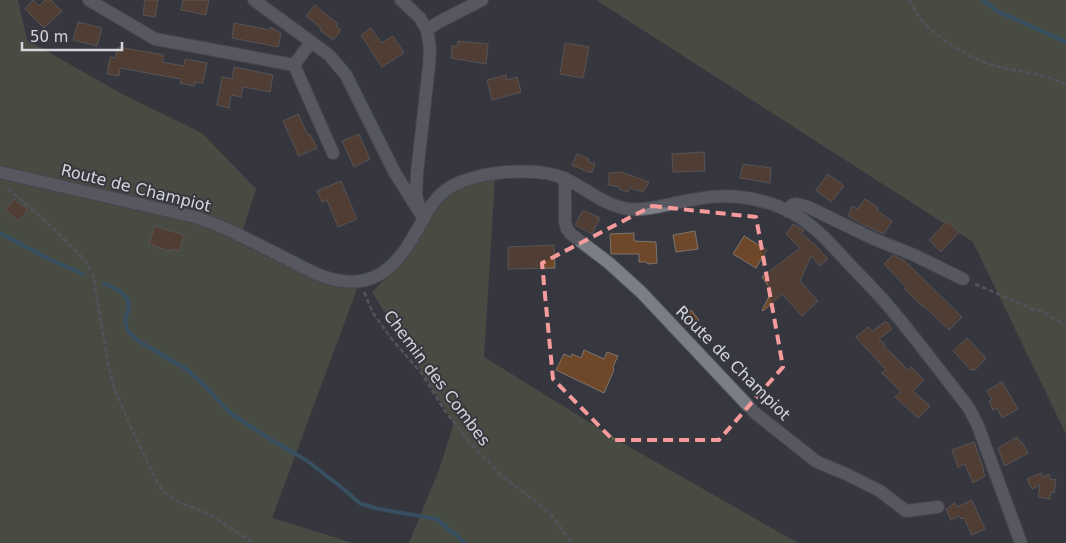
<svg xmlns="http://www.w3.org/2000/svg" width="1066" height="543" viewBox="0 0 1066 543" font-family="'DejaVu Sans',sans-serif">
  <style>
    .green { fill: #5d6543 }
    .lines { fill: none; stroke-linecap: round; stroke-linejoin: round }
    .stream { stroke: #396d88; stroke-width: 4 }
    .building { fill: #6f4729; stroke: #7d756f }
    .minor-casing { stroke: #54565c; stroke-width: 14 }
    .path { stroke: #72737a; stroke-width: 2.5; stroke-dasharray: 5 2.5; stroke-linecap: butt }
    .minor { stroke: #7c7e86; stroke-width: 12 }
    .marked { fill: none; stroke: #f59b9c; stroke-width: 4; stroke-dasharray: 10 6; stroke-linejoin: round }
    .labels { text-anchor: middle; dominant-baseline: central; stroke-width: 4; stroke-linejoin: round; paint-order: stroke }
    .street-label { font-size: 16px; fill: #d5d6db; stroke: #36373f }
  </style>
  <rect width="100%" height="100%" fill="#36373f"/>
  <path class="green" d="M0,0H18L27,40L124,95L202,133L256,189L241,236L305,276L357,289L272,518L353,543H0Z
    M596,0H1066V434L973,242Z
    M495,177L484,357L626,445L798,543H409L439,470L454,423L372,292L407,257L446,192Z"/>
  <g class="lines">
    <path class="stream" d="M982,0L997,11L1066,42
      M0,233L49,259L83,274
      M104,283L118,290L127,298L129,307L125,321L128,331L137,340L186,369L203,384L229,412L270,439L306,460L341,487L361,504L379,509L437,519L465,543"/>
  </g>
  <path class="building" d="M33,0L39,6L45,0H51L62,11L44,28L25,9Z
    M145,0H158L155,17L143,15Z
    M183,0H209L206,15L181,10Z
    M315,5L338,24L336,26L341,30L333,40L320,30L321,28L306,16Z
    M78,22L102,28L97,46L73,40Z
    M234,23L270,30V27L281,33L278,47L232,38Z
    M371,28L381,43L393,36L404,53L382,67L361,35Z
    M458,41L488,44L486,64L451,58L452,46H457Z
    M565,43L589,47L583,78L560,74Z
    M118,47L164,55L162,62L184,66L185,59L207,63L203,83L195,82L194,86L180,83L181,79L120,68L119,76L107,74L110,57L115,58Z
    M234,67L273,75L270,92L243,87L241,97L231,95L229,108L217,105L222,77L232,79Z
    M506,75L507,80L517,77L521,92L492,100L487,80Z
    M298,114L308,135L310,134L317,148L299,156L283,121Z
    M359,134L370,159L354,167L342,141Z
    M704,152L705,171L673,172L672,154Z
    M577,154L589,159L588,161L595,164L592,172H588L572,165Z
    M743,164L771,168L770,183L740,178Z
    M621,172L649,182L643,192L630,188L628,192L619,189V187L609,185V173Z
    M828,174L844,186L831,202L816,190Z
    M341,181L357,219L338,227L327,200L322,202L317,191Z
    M14,199L28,210L19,221L5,210Z
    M865,199L879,208L877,211L892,221L884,234L864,225L848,216L852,206L858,209Z
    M583,210L600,218L592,234L575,225Z
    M947,221L959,232L941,252L929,240Z
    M793,224L804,230L801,233L816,246L828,259L820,266L811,256L800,281L818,301L802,316L782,294L763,311L762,310L772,291L762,277L800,248L786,234Z
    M155,226L184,235L179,251L173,249L169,251L149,244Z
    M695,231L698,249L676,252L673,235Z
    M634,233V241L656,242L657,263L648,264L646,262H639V254H611L610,234Z
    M744,236L767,250L756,268L733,254Z
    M554,245L555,268L508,269V247Z
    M893,255L905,261L962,317L949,330L923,305L922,306L905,289L906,287L884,264Z
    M691,310L699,320L691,327L683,316Z
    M886,321L892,329L879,339L885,345L884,346L908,370L911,367L924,380L913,391L930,406L918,418L895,397L901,392L882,373L886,370L856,337L868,327L872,331Z
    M967,338L986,358L975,370H971L953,351Z
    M584,350L604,359L607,352L618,356L613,367L614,370L604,393L556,370L564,354L571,357L572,354L581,358Z
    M1002,382L1018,409L1002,418L997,408L993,410L989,401L992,400L987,391Z
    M1017,437L1021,443L1022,442L1028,453L1005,466L998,448Z
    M974,442L984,470L983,471L985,476L973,483L965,464L958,467L952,450Z
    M1041,473L1043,477L1049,474L1051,480L1056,479L1054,493L1051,492L1050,499L1038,497L1040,485L1032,489L1027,479Z
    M972,500L985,529L972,535L964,518L961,519L959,516L951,520L946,509L955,503L957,507Z"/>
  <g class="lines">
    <g class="minor-casing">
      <path id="minor" d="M89,0L155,39L294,65L311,42
        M254,0L329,55L346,75L395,173L424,219L416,196L417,173L429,66L430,48L427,30L420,18L401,0
        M427,30L437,23L482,0
        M294,65L333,153
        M0,172L195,217C206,221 216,224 226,229C246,238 265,248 285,258C308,270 332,285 360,281C392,277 410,244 424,218C429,210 433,201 440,195C447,188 459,182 469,179C494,171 541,167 566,179C587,189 605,206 629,209C641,210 654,208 666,205C690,200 715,194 740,197C758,199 778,205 794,214C817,227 834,248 852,267C865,281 879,294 891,309C918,341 943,375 969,408L978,426L1021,543
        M565,178V222L567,229L571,234L609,263L641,292L755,413L817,462L846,474L880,491L906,511L938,507
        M787,211L792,205L797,204L808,207L874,239L914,255L963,279"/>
    </g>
    <path class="path" d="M909,0C915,10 920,20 929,28C949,46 977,62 1003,68C1025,72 1046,74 1066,85
      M8,188L53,228L85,260L93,275L109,368L115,390L133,432L158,484L165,493L178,502L204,512L217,519L254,543
      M975,284L1035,310L1042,311L1066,326
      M364,292L373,313L391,338L422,374L445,411L470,443L502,476L543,507L552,516L572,543"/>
    <use href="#minor" class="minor"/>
  </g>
  <path d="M0 0H1066V543H0ZM652,206L756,217L783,367L719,440H613L553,379L542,263Z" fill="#36373f" fill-opacity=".55" fill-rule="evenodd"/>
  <path class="marked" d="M652,206L756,217L783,367L719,440H613L553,379L542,263Z"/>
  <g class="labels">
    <g class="street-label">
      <text transform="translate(136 188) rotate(14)">Route de Champiot</text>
      <text transform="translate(733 363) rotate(45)">Route de Champiot</text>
      <text transform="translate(437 378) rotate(53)">Chemin des Combes</text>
    </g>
  </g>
  <path d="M22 42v8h100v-8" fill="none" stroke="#d5d6db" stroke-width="2.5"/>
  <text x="30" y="42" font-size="15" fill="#d5d6db" stroke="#36373f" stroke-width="4" paint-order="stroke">50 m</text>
</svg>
